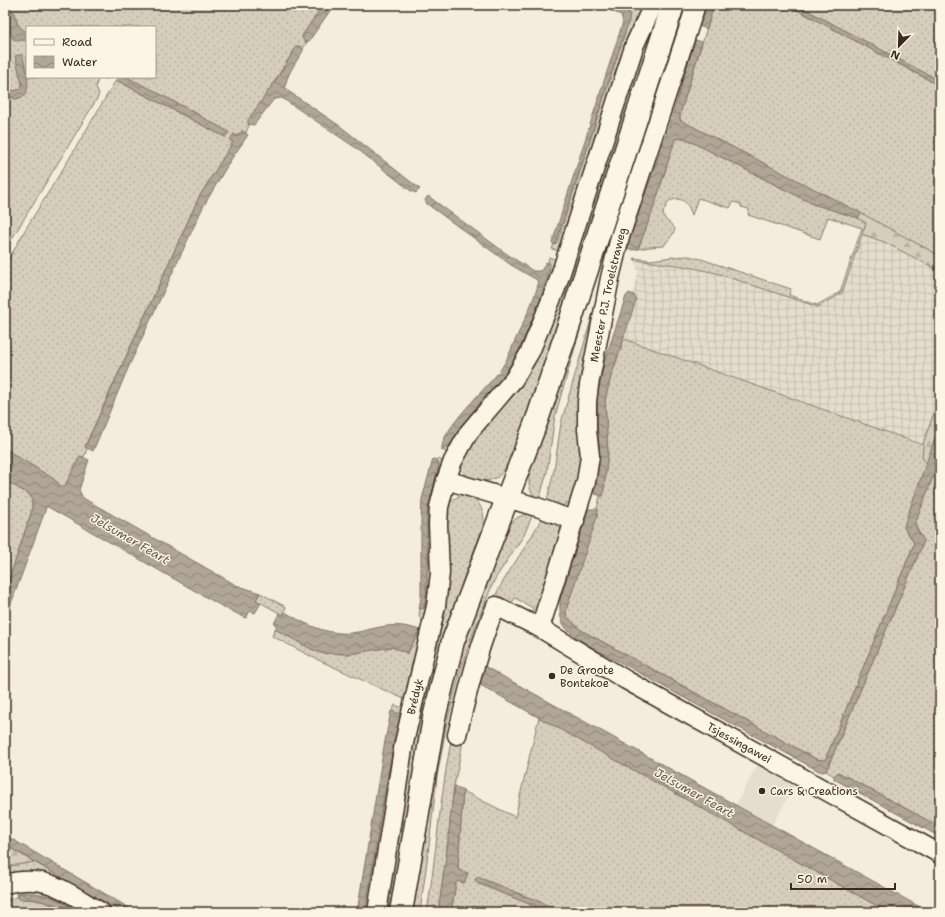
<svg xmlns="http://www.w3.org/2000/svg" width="945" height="917" viewBox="0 0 945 917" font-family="'Shantell Sans',sans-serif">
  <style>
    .built { fill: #e5ddce }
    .industrial { fill: url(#industrial-grid) }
    .grass { fill: url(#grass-dots); stroke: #887c6e }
    .forest { fill: url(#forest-firs); stroke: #887c6e }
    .water { fill: url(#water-waves); stroke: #817466 }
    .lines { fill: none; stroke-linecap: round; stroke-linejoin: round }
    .minor-casing { stroke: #3b2a1e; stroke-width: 21 }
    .major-casing { stroke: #3b2a1e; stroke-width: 25 }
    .minor { stroke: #fcf5e5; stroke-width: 18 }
    .major { stroke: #fcf5e5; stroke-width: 22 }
    .poi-dot { fill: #3b2a1e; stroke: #fcf5e5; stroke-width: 1.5 }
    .labels { text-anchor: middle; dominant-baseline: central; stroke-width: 3; stroke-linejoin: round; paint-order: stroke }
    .street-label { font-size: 11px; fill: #3b2a1e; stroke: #fcf5e5 }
    .poi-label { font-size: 11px; fill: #3b2a1e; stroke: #fcf5e5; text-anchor: start }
    .water-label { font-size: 12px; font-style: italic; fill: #645548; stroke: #fcf5e5 }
  </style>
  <defs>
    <pattern id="industrial-grid" width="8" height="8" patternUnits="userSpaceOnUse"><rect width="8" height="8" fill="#e5ddce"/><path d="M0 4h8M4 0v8" fill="none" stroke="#c5beb0"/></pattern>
    <pattern id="grass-dots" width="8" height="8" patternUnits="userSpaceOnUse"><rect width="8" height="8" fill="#d6cdbd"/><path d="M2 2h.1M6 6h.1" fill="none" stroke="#b9b0a2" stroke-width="1.8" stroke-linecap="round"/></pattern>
    <pattern id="forest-firs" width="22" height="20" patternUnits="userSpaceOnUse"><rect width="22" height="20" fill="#d6cdbd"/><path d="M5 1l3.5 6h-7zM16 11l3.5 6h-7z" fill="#b9b0a2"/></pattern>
    <pattern id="water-waves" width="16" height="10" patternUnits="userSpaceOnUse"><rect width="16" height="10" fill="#b0a596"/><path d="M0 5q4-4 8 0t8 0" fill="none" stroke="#90877a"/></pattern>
  </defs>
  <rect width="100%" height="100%" fill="#f4eddd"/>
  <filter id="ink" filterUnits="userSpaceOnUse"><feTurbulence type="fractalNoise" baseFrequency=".025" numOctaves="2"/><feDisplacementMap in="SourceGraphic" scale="8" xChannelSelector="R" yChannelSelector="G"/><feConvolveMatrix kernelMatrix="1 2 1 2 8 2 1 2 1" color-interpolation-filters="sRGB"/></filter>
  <g filter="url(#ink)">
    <path class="built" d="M760,760L797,781L772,826L735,806Z"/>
    <path class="industrial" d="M867,220L940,260V424L932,448L624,339L636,300L634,295L632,294L638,272L635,260L684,266L716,273L818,307L842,293Z"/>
    <path class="grass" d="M5,5H323L302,36L305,42H307L303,49L299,46L296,47L248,124L249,125L246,133L242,131L237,136L234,134L230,140L233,142L199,197L85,446L87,449L84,457L80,456L65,486L61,487L59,484L52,478L5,449V266L25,230L69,159L116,80L225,137L198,114L126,77H155V27H27V32C12,24 20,16 10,9L21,40H27V77H109L108,79L99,78C96,84 95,88 99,94L98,97L5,250V95L16,99L25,96L16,56L22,84L21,89L14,91L5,87Z
      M631,5H639L643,10L559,251L552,249L554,244L555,245L557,243L628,23L630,14L628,11Z
      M665,5L560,327L509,462C505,467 503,474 496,478C485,484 464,480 461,467C460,463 462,458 463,454L506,398L647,28Z
      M714,5H788L940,86V256L680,120V114Z
      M797,5H940V81Z
      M684,138L813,204L858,218L866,223L842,293L818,307L716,273L684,266L635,260L634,258L651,260L672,257L689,256L701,259L791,289L789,295L817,305L840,292L862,228L828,217L820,239L748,215L749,209L741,207V204L733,202L730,208L698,198L692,215C687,202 683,196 669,201L663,212C664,223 671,221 675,229C673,237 667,240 664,246L650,247L638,249L654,207L675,139Z
      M549,257L557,260L527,348L449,453L441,450L449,447L462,425L510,366L518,352L540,301L550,265L548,262Z
      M606,268L585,460L573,500L562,506L547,504V500L554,470L561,423Z
      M590,289H592L555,416L547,472L540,497L538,500C527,491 529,481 529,469Z
      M624,339L932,448L905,523L906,532L912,539L914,544L825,760H822L816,759L581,630L567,617L566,613L567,607L598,510L597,509L600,496H603L608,453L605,400L610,380Z
      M438,458L444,463L446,466L439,489L434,511L433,529L435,572L433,597H432L408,697L405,699L397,696L314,658L272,636L275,629L311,649L321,653L348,654L392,647L407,653V654L424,625L419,616L420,609L424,608L426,597L428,561L427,538V512L439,465L437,460Z
      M940,458V827L838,772L834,776L826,771L924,541C921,535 917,531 915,524Z
      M5,480L30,495L32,501V510L5,592Z
      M462,495L471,496L478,502L483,512L484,521L482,530L465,574L448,628L393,912H382L445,566L448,505L452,500Z
      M533,514L524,535L495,579L489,593L474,630L461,670L447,723L437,777L428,854L420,912H409L432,771L465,634L508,527C514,518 521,514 533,514Z
      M542,517L557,524L562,530L537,613L532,616L530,615L533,608L515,598L510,606L494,598C508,570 529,544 542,517Z
      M260,593L286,607L283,615L256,600Z
      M395,705L403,708L372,912H365C377,847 383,780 402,717L400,714L392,712Z
      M539,717L888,912H565L485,880L477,883L549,912H451L456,883L458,881L464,883L468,873L459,870L458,868L463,791L515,817Z
      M453,740L463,742L454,786L446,858L438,912H427C436,855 440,797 451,741Z
      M34,862L122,912H109L5,875V866H10Z
      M34,884L93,912H80L51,896L19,899C39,899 48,902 65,912H5V907L10,903L7,898H5V892L9,900L18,896L11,886Z"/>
    <path class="forest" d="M861,213L940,256V271L884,242L862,234L866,223L858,218Z
      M940,396V424L926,465L922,456L924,441Z
      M5,845L34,862L10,866H5Z"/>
    <path class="water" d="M323,5H334L309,41L305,42L303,40L302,36Z
      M597,5C605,5 627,1 629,14C630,16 629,21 628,23L555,245L552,243L623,22L621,15Z
      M705,5H714L707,29L699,26Z
      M788,5H797L940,81V86Z
      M7,8L14,12C16,22 17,27 27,32V40H21L20,41L13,39L11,34Z
      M695,40L702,42L680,114V120L861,213L858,218L813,204L684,138L675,139L654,207L638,249L632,250L628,248V243L668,129Z
      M299,46L303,49V51C296,62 287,74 285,87L288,91L340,126L420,189L416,193L411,191L356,148L282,98L274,99L254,125L248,124V120L276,80L296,47Z
      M18,55H22L23,57C26,70 31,84 25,96L16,99L5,95V87L14,91L21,89L22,84L15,56Z
      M117,77H126L149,88L229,132L225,137L116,80Z
      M242,131L248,135L230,161L203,207L129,366L93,451L85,447L199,197L233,142L230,140L234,134L237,136Z
      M428,196L507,254L533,271H541L546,262L550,264L549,272L540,301L518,352L510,366L498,384L462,425L449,447L442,449C440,430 489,386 501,369C508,359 512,347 517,336C525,319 533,302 538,285L537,280L511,265L427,204L425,200Z
      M629,293L634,295L636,300L610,380L605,400L608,453L603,496L595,494L594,489L598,470L599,446L597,421V399L604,363L626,296Z
      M940,424V458L915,524C917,531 921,535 924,541L826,771L823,772L819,771C755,736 692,703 629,667C613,658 578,642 567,629C559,620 560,611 560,600L588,509H597L598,510L597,517L567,607L566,613L567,617L581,630L816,759L822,760H825L914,544L912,539L904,528L905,523Z
      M5,449L52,478L59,484L61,487L65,486L80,456L89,460L79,490L83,498L236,585L260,593L256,600L261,603L255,613L250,611L246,618L225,608L48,507H46L45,511L5,620V592L32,510V501L30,495L5,480Z
      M433,459L437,460L439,465L427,512V538L428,561L426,597L424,608L419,609L421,597V521L422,499Z
      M285,612C305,624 326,635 351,633C363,632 375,627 387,626C398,624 410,627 420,630L407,653L392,647L348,654L321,653L311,649L275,629L277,626L274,624L279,613L283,615Z
      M484,666L929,912H888L475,682Z
      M391,711L401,714L402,717C383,780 377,847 365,912H357L384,746Z
      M838,772L940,827V837L834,779V776Z
      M454,786L463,791L458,868L459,870L468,873L464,883L458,881L456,883L451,912H438L446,858Z
      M5,835L136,912H122L5,845Z
      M478,877L485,880L565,912H549L477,883L475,879Z
      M18,893C46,892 56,898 80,912H65L51,904L35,899H19Z"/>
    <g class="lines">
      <g class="minor-casing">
        <g id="minor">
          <path d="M446,480L540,508L575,521"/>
          <path id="s1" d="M540,628L586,482L590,456L587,430V402L589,385L610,278L620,237L696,5"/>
          <path id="s2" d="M457,735C468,691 478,647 496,606L540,628L626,680L940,854"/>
          <path d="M5,884C48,873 66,892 101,912"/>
          <path id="s3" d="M377,912L404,743L436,606L440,573L438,524L439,507L446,480L453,461L469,432L514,379L530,352L556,288L635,44L653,5"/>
        </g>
      </g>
      <g class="major-casing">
        <path id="major" d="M401,912L434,718L453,641L538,417L569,325L673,5"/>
      </g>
      <use href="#minor" class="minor"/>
      <use href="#major" class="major"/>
    </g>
  </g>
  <g class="poi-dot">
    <circle cx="552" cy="676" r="4"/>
    <circle cx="762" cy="791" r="4"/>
  </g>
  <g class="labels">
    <g class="street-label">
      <text stroke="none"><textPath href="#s1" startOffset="343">Meester P.J. Troelstraweg</textPath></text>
      <text stroke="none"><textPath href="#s3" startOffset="219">Brédyk</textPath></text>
      <text stroke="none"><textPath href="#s2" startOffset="414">Tsjessingawei</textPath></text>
    </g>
    <g class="poi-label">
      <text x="560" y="670">De Groote<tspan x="560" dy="13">Bontekoe</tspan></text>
      <text x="770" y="791">Cars &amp; Creations</text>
    </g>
    <g class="water-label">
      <text transform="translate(130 539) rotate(30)">Jelsumer Feart</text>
      <text transform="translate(694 793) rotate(29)">Jelsumer Feart</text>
    </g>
  </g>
  <rect width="945" height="917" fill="none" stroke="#fcf5e5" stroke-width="20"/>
  <rect x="10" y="10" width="925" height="897" fill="none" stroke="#3b2a1e" stroke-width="1.5" filter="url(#ink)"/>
  <rect x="26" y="26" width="130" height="52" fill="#fcf5e5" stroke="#afa495"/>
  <rect x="34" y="39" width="20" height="6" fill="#fcf5e5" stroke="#afa495"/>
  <text x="62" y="46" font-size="12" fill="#3b2a1e">Road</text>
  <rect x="34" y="56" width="20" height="12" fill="url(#water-waves)" stroke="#afa495"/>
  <text x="62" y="66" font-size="12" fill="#3b2a1e">Water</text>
  <g transform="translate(899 46) rotate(203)" stroke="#fcf5e5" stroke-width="3" paint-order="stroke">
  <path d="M0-3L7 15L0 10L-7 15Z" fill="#3b2a1e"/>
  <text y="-6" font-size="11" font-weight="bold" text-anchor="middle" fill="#3b2a1e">N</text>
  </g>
  <path d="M791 883v6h104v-6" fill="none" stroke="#3b2a1e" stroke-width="2"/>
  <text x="797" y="883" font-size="12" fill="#3b2a1e" stroke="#fcf5e5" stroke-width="3" paint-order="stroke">50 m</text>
</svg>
